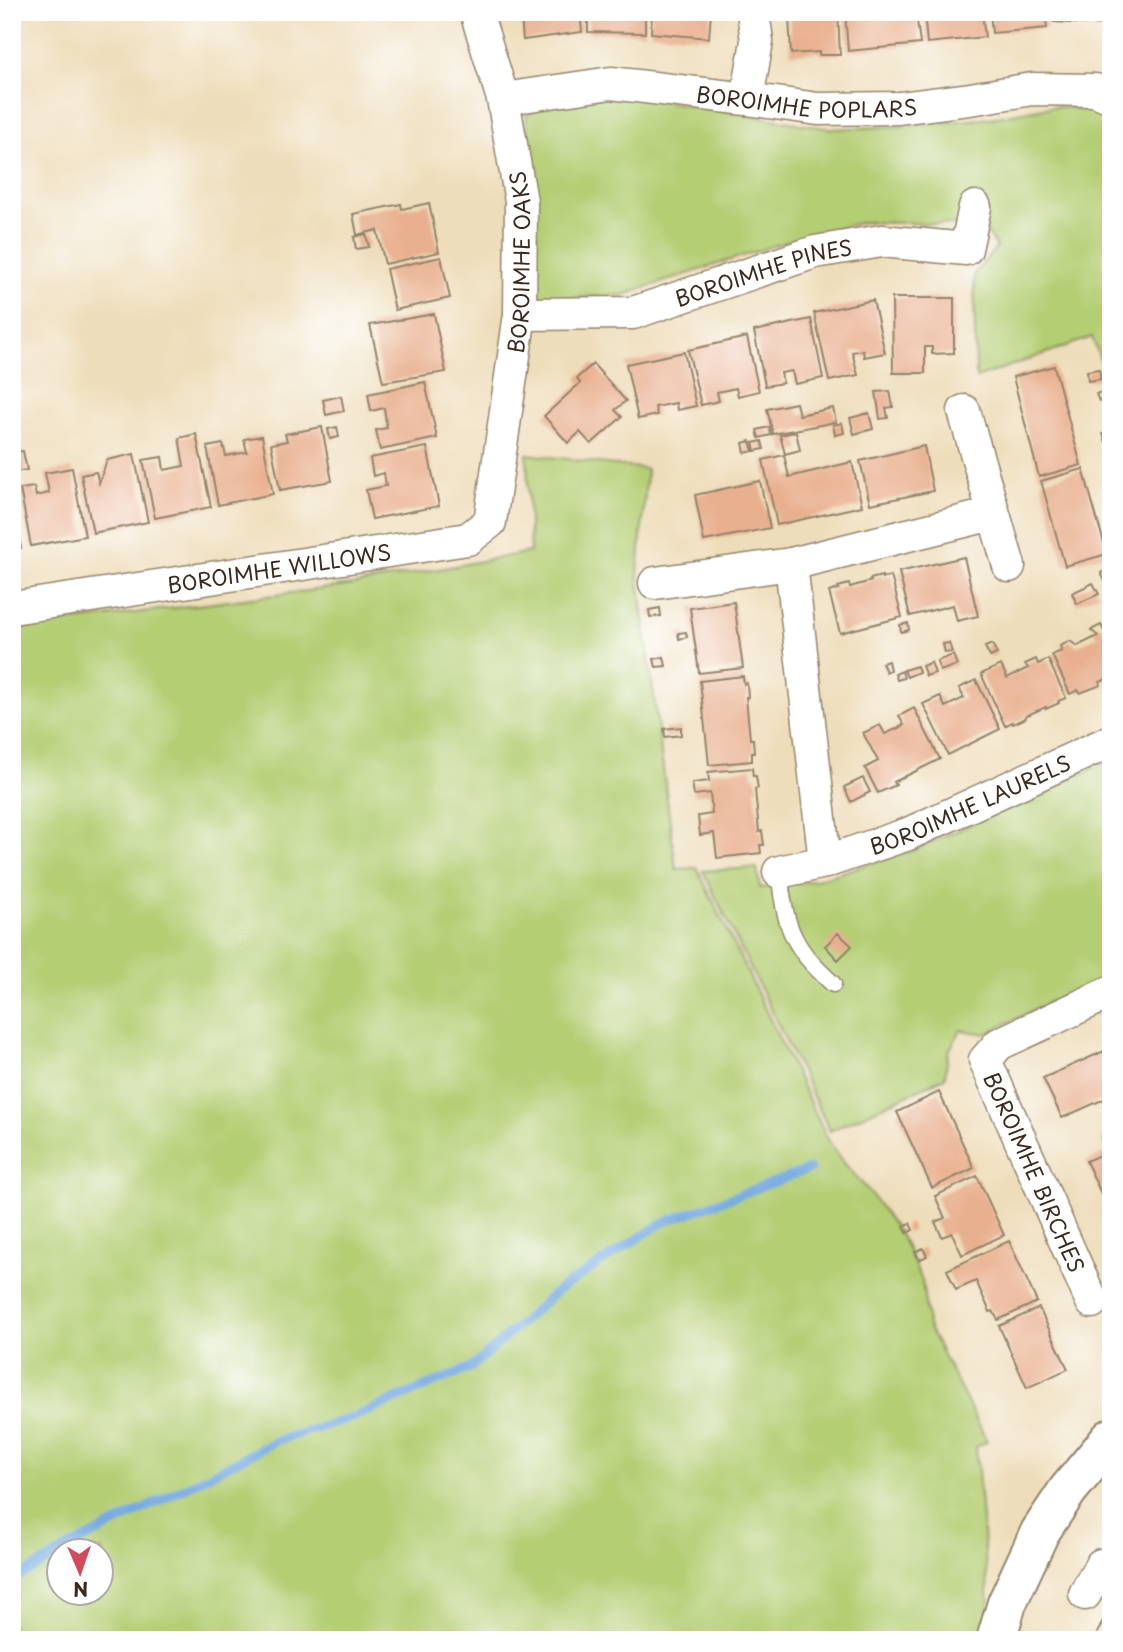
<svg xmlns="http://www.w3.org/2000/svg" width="1123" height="1652" viewBox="0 0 1123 1652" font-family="'Playpen Sans',sans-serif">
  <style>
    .green { fill: #b4ce73; stroke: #787c48; stroke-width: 2; fill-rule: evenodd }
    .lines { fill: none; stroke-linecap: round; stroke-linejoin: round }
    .stream { stroke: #70a6de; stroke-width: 9 }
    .building { fill: #e9b08f }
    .service-casing { stroke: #94846c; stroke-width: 19 }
    .minor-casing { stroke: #94846c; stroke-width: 35 }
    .tertiary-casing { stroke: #94846c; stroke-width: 42 }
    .service { stroke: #fff; stroke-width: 16 }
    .minor { stroke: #fff; stroke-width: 32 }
    .tertiary { stroke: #fff; stroke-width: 38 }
    .labels { text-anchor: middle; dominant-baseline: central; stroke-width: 6; stroke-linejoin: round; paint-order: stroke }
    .street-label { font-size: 21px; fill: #3b2a1e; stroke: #fff }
  </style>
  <rect width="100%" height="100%" fill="#fff"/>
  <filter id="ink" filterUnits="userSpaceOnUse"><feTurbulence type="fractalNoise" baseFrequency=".0143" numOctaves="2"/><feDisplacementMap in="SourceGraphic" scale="14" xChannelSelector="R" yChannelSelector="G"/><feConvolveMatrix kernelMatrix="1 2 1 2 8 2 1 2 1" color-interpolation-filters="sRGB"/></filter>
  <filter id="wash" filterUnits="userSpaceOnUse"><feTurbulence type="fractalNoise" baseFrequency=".00686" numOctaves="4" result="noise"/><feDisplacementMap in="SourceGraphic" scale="28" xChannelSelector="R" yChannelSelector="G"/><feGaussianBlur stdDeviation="1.57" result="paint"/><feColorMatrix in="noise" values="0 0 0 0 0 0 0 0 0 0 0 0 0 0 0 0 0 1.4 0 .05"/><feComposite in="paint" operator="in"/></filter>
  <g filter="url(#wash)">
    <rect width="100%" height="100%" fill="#eeddba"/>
    <path class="green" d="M584,97H641L831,129L907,126L990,118L1056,106L1111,113V389L1092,337L976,378L974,274L997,247L984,228L943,224L864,222L794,239L623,295L534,300L535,200L526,115L552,103Z
      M527,454L647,469L638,573L676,869L697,868L828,1140L845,1164L871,1194L901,1236L922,1280L928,1326L987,1441L976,1447L992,1640H12V629L353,585L530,552ZM60,1550H102V1592H60Z
      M1111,760V975L1047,1003L986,1034L961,1030L948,1052L945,1077L830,1131L703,871L757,868L760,888L816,880L915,850Z"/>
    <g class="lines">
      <path class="stream" d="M64,1550L276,1441L354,1417L472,1367L557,1291L662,1223L810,1169
        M12,1581L60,1553"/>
    </g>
    <g id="blocks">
      <path class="building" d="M508,12H580L582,32L523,40L521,18L508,19Z
        M588,12H645V33L588,32Z
        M652,12H711L709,38L651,33Z
        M800,12H838L840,55H819V52L791,54L789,16H801Z
        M845,12H916L920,44L848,51Z
        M924,12H982L985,37L927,43Z
        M990,12H1045L1047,28L992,33Z
        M1054,12H1109V25L1054,22Z
        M429,203L439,252L385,264L377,230L357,235L353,214L401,204L402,209Z
        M366,234L369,247L356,249L354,237Z
        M441,257L450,298L395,310L386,269Z
        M892,298H954V353L932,354V347H925V373H893Z
        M873,300L885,353L864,357L863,350L852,352L858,375L829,381L814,313Z
        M434,314L446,372L383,382L370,325Z
        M811,319L823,378L795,384L792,371L781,373L783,383L765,386L754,331Z
        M747,337L759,391L738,396L736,388L717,392L719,401L701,405L688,350Z
        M684,352L696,406L677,410L676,403L655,407L657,415L638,419L626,364Z
        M593,364L626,401L615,410L622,417L591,444L580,432L568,443L544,416L580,383L577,378Z
        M1054,366L1081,465L1039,477L1013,377Z
        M1099,369L1101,379L1088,381L1087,371Z
        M425,382L437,438L380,450L376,430L387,428L384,408L371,411L368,394Z
        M890,391L893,407L886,408L888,418L880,419L876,392Z
        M1104,391L1107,398L1099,401L1096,394Z
        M341,396L344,411L326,415L323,400Z
        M796,403L799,415L833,408L836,422L773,434L767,409Z
        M869,413L873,429L854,434L850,418Z
        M842,423L844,433L835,435L833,425Z
        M322,427L332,481L280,490L271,444L287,441L285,434Z
        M337,427L339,437L330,439L328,429Z
        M769,427L771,435L759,438L757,430Z
        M1111,431V440L1106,442L1103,434Z
        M796,432L800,450L785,454L780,435Z
        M196,434L211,507L155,518L143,460L162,457L164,470L184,466L179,438Z
        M262,436L273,494L218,505L207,447L223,444L226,456L247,452L244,439Z
        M750,441L753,451L745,453L743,443Z
        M762,441L764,449L755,451L753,443Z
        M924,446L933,491L870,504L860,461Z
        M427,447L439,506L372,519L366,490L386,486L384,473L373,476L370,458Z
        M23,451L27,470L12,472V452Z
        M134,454L148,522L93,533L81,475L96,472L99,483L107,460Z
        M784,455L789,477L852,462L862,506L777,525L763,460Z
        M72,468L85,536L31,546L20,489L34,487L36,496L49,493L45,473Z
        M1083,469L1107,554L1065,566L1041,481Z
        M760,481L770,528L704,541L695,495Z
        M12,508H13L21,548L12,550Z
        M964,557L978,616L957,621L953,605L910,616L899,572Z
        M1111,568V583L1107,585L1101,573Z
        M882,576V578L891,576L902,617L840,633L829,592L839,589L838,587L849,584L850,587L871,581L870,579Z
        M1093,583L1099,594L1077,604L1072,593Z
        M734,602L743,668L699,673L690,608Z
        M660,608L661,616L650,617L649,610Z
        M908,623L909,630L901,632L900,625Z
        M1101,625L1104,631L1111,628V677L1100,682L1101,685L1080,693L1078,690L1070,694L1052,655L1062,651L1060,646L1070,641L1077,646L1098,636L1091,630Z
        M686,632L687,637L679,639L678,633Z
        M949,643L952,652L945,653L943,644Z
        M992,644L997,654L990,657L985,647Z
        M953,655L957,665L940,671L937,661Z
        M664,657L666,666L656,667L654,659Z
        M1036,659L1038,664L1048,659L1066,698L1058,701L1059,703L1046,709V707L1025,716L1026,718L1013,724L1012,722L1005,726L981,674L1001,665L1007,678L1028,668L1025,664Z
        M888,661L890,670L886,672L882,663Z
        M931,662L935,673L926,676L922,666Z
        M917,666L919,672L907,677L904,670Z
        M902,671L904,678L897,680L895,674Z
        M743,676L744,684L747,683L748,697H746L750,739H753L754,753H752V761L709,765L700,681Z
        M976,680L1000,729L948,755L923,704L940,696L945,707L964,698L959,688Z
        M914,708L940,759L894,782L896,785L878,793L865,768L878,761L863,733L880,725L885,734L894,730L904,725L899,716Z
        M681,727V735L665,737L664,729Z
        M752,768L753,776H756L758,788L755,789L759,832L762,831L764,845H760L761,853L717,858L714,833L700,835L698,816L712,814L710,793L694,795L692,783L709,781L708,772Z
        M863,778L870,792L851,802L844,787Z
        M838,933L852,946L838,960L825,946Z
        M1111,1048V1096L1062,1118L1043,1078Z
        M939,1092L974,1168L932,1188L897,1112Z
        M1108,1135L1111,1143L1104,1146L1101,1139Z
        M1111,1150V1215L1086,1161Z
        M977,1176L1004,1235L962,1255L952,1233L942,1237L935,1222L945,1218L935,1196Z
        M910,1223L913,1230L907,1233L904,1226Z
        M1009,1241L1037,1302L998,1320L993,1311L990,1312L976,1281L956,1290L947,1270Z
        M923,1248L927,1256L919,1260L915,1252Z
        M1039,1308L1068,1369L1027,1388L999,1326Z
        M1108,1610L1111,1611V1640H1094Z"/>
    </g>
  </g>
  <g filter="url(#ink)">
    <use href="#blocks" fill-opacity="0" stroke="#94846c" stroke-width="2"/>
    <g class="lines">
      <g class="service-casing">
        <path id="service" d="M779,872C782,893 784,918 794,937C803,956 818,970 833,984"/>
      </g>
      <g class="minor-casing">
        <g id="minor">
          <path id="s1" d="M503,99L611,83L747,99L818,109L899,108L970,99L1032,89L1095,90L1111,97"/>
          <path d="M747,99L757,41L753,12"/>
          <path id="s2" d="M520,314L633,313L815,252L882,241L966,249L975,207"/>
          <path d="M964,411L1009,566"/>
          <path d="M791,564L825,862"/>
          <path d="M655,583L791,564L993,514"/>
          <path id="s3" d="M12,608L468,539L490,522L520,314L521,201L503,99L476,12"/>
          <path id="s4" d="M779,872L825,862L908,834L1111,741"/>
          <path d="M1092,1302L985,1060L999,1044L1111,992"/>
          <path d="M1085,1594L1101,1565L1111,1569"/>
        </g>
      </g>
      <g class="tertiary-casing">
        <path id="tertiary" d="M996,1640L1007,1603L1040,1532L1068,1490L1111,1438"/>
      </g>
      <use href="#service" class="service"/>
      <use href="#minor" class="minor"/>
      <use href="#tertiary" class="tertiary"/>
    </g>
  </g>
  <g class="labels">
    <g class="street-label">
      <text stroke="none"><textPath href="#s1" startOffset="306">BOROIMHE POPLARS</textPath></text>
      <text stroke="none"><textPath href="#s3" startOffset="751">BOROIMHE OAKS</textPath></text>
      <text stroke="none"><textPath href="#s2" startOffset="250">BOROIMHE PINES</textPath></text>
      <text stroke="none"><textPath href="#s3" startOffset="270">BOROIMHE WILLOWS</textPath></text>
      <text stroke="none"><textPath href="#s4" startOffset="203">BOROIMHE LAURELS</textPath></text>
      <text transform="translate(1035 1172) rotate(66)">BOROIMHE BIRCHES</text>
    </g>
  </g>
  <rect width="1123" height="1652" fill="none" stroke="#fff" stroke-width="42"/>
  <g transform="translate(80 1572) rotate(178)"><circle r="33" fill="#ffffff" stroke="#b1aaa5" stroke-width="2"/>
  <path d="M0-5L12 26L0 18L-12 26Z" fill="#d1495b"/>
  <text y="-10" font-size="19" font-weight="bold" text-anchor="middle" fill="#3b2a1e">N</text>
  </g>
</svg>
